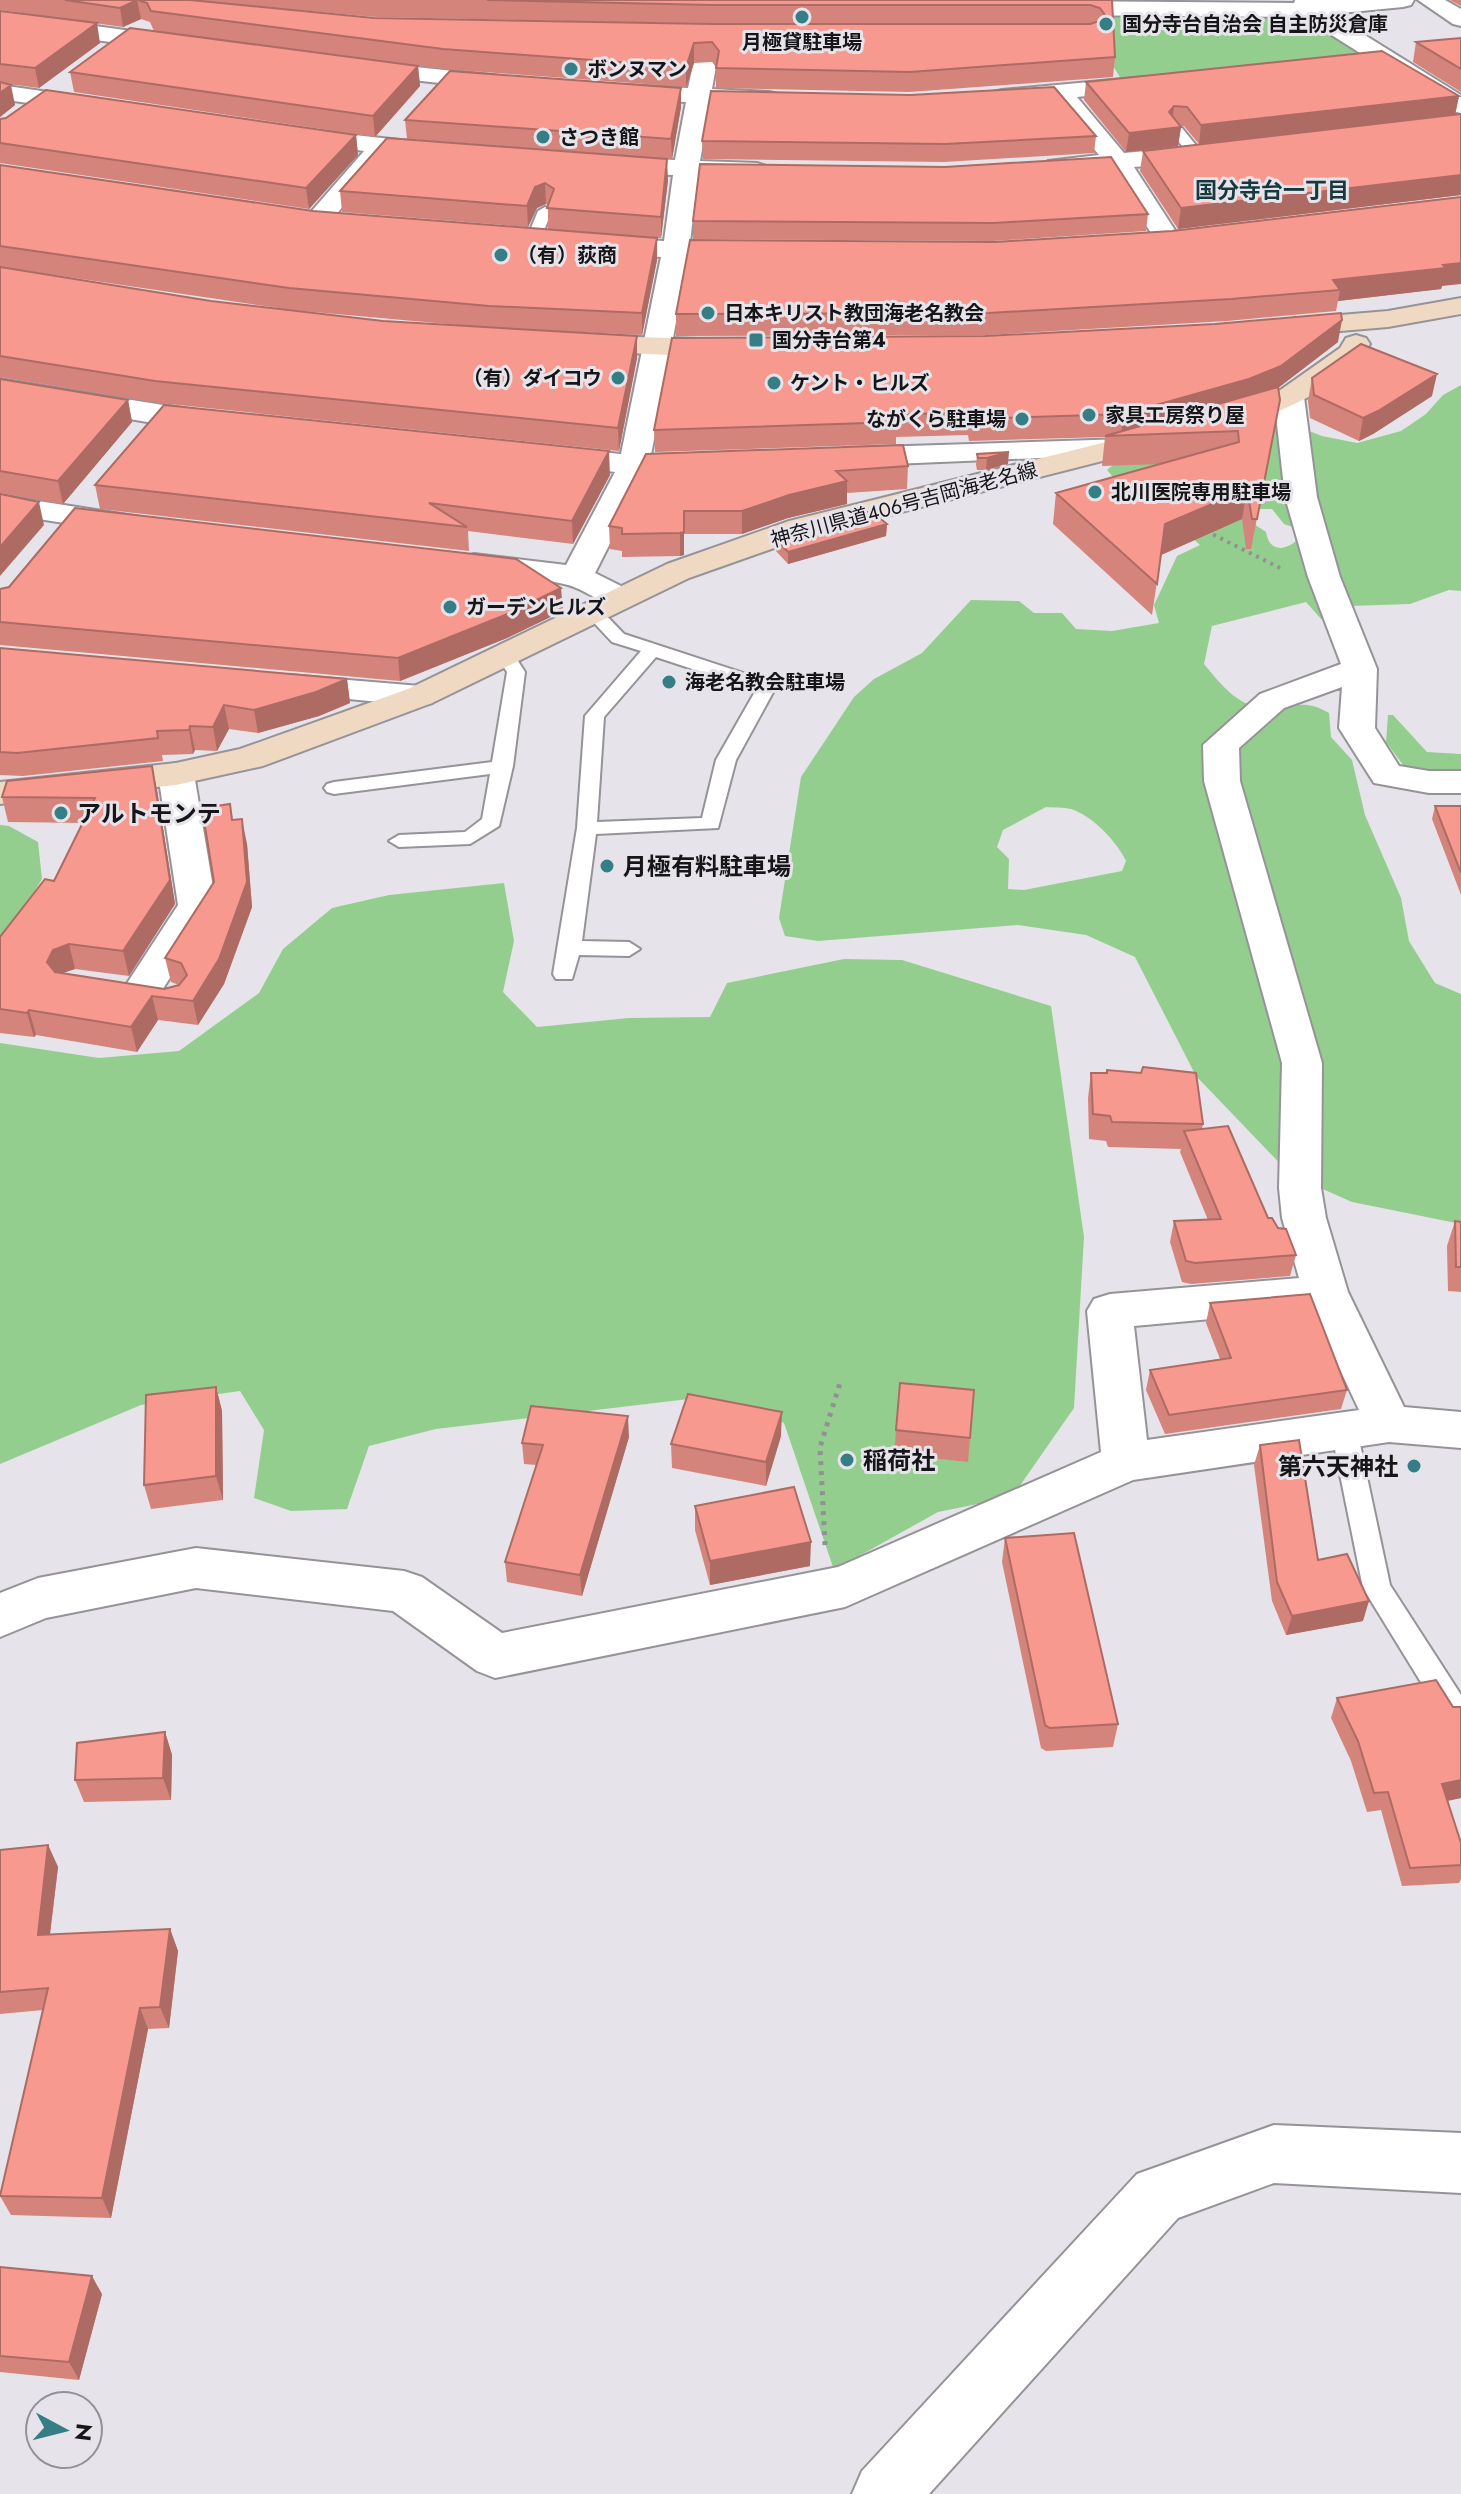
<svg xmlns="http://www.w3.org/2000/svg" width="1461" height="2494" viewBox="0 0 1461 2494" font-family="Jost,'Noto Sans JP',sans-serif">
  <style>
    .green { fill: #94ce8f; fill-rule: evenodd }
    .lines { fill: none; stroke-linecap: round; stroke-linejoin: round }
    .lane-casing { stroke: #959398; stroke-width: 4 }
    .street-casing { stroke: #959398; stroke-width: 4 }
    .secondary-casing { stroke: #959398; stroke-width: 4 }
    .path-far1 { stroke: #929095; stroke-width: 4; stroke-dasharray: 3 5; stroke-linecap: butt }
    .path { stroke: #929095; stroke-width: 5; stroke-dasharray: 4 6; stroke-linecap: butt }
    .lane { fill: #fff; fill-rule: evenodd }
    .street { fill: #fff; fill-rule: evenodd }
    .secondary { fill: #f0d9c2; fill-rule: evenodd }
    .wall { fill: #d4847b; fill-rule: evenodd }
    .shaded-wall { fill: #ad6b64 }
    .building { fill: #f7998f; stroke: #ad6b64; stroke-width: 2 }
    .poi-dot { fill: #367e85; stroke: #e6e4ea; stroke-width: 3 }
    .labels { text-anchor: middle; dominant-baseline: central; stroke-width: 6; stroke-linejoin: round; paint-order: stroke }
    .far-poi-label { font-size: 20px; font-weight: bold; fill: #161517; stroke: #e6e4ea; text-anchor: start }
    .far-street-label { font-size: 20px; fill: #161517; stroke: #e6e4ea }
    .far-neighbourhood-label { font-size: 22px; font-weight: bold; fill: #17393d; stroke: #e6e4ea }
    .poi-label { font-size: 24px; font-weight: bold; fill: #161517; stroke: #e6e4ea; text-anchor: start }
  </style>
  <rect width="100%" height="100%" fill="#e6e4ea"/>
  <path class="green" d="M1103,15L1298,17L1357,51L1352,57L1121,79L1104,51Z
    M1461,385V591L1449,590L1410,604L1350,606L1333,619H1321L1306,602L1212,626L1204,664C1222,686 1242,712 1275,708C1299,706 1306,700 1329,713L1331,737L1352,760L1365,815L1401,898L1409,941L1435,983L1461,994V1224L1352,1202L1291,1175L1196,1076L1135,957L1086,935L1018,925L818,941L785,936L779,918L801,777L854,697L874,679L922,653L971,600L1019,601L1034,613H1062L1076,629L1112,631L1159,623L1154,605L1177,556L1200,545L1168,516L1133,500L1107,470L1114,464L1210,431L1273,417L1322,436L1357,443L1401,431L1426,414L1443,395ZM1260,509H1272L1284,524L1304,531C1295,548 1270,558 1266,532L1245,518ZM1046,807C1053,808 1064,807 1071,809C1093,816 1117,842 1126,861L1122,871L1024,890L1008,889L1009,859L997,847L1003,830Z
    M1388,715H1393L1427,752L1461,754V775L1406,769L1386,742Z
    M0,825L9,826L38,842L42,879L0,947Z
    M504,883L514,941L503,992L537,1027L629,1018L710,1017L727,983L844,959L902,960L1051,1006L1084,1237L1074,1408L1012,1497L938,1512L834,1570L784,1423L697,1398L436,1429L369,1446L347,1509L291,1511L254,1498L264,1430L240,1391L141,1405L0,1464V1043L99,1058L179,1051L259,993L283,949L332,908L389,895Z"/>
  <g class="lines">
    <g class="lane-casing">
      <path id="lane" d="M1172,128H1182L1203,154L1201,157H1191L1170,131Z
        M545,207L552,211L540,240L538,243H528L526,240L538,211Z
        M592,606L598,607L624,634L774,683L776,687L736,760L718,828L596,834L582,941L629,942L640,949L629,956L579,955L572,979H556L553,974L577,828L585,716L641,651L612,642L583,611ZM656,657L756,690L716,760L702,818L597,822L604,717Z
        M504,648L511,650L525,672L513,766L499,826L470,844L399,847L389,841L399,835L465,832L482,819L490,774L334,794L327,792L324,788L327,784L334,782L492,762L507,672L495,654Z
        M1344,1420L1353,1423L1357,1430L1390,1585L1461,1695V1725L1451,1722L1438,1710L1363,1588L1331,1430L1335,1423Z"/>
    </g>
    <g class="street-casing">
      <path id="street" d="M707,0H725L727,3L712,89L769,92L778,94L781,99L778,104L769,106L710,103L700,161L757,163L766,166L770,171L766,176L757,179L698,176L690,242L759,244L762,250L759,256L749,258H688L651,455L701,454L712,457L716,463L712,469L645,474L595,573L631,591L635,598L631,605C605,611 591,591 568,585C534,576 497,579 463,571L458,564L463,557L474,554L566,565L615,472L539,462L535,456L539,450L550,447L621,454L661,257L598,253L589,251L585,245L589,239L598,237L664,241L673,175L610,173L601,170L597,165L601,160L610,157L675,160L686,102L622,99L613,97L610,92L613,87L622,85L688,88Z
        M1295,0H1414L1411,5L1403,7L1331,14L1461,95V113L1452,111L1303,17L1052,15L1044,13L1041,8L1044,3L1052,1L1294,3Z
        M1418,0H1445L1461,9V26L1453,24Z
        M0,13L176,37L184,39L188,44L184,49L176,51L0,27Z
        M359,61L501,76L510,78L513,83L510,88L501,90L351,73L347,68L351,63Z
        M1144,77L1153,79L1156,84L1153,89L1077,97L1124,153L1200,146L1209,149L1213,154L1209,159L1200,162L1134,167L1182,241L1178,247H1160L1110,169L1057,174L1048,171L1044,166L1048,161L1099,155L1053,100L1002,104L993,102L990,97L993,92L1002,90Z
        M0,85L97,99L106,101L109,106L106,111L97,113L0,99Z
        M299,129L437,144L446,147L450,152L446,157L437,160L389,154L325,227H307L303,221L364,151L290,141L287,136L290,131Z
        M0,379L226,415L230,421L226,427L215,430L159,424L0,397Z
        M1289,388L1299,391L1304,397L1317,497L1340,577L1377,669L1375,728L1399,766L1429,771H1461V793H1429L1374,783L1339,728L1342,687L1284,708L1239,748L1240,781L1322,1063L1321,1188L1326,1218L1348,1292L1404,1407L1461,1412V1448L1389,1442L1133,1480L845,1607L495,1678L477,1671L393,1611L196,1588L46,1618L0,1637V1593L38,1578L196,1548L404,1571L422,1577L502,1633L838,1567L1101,1452L1087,1311L1094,1299L1110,1294L1299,1278L1282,1218L1279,1188L1282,1063L1204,781L1203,745L1260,694L1341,664L1308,577L1285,497L1274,397L1279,391ZM1312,1310L1359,1410L1147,1440L1134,1326Z
        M1125,439L1136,442L1140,448L1136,454L845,466L834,463L830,457L834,451L845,448Z
        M0,495L128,515L139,517L144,524L139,531L128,533L0,513Z
        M289,675L420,686L432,689L437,696L432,703L420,706L277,692L272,685L277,678Z
        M176,763L189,766L194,774L216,905L154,1003L140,1007L126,1003L120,994L178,905L158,774L163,766Z
        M1274,2125L1461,2133V2193L1274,2183L1178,2218L929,2494H852L862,2471L1137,2174Z"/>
    </g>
    <g class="secondary-casing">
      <path id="secondary" d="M1461,298V314L1388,327L1281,336L1271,334L1267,328L1271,322L1281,320L1388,311Z
        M578,335L729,340L739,343L743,349L739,355L729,358L568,350L564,344L568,338Z
        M1356,335L1366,338L1370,344C1348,386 1270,418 1225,429L1214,426L1210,420L1214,414L1279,391L1340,348L1346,338Z
        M1162,428L1173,431L1177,437L1173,443L811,535L689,578L432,703L263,766L176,785L0,804V782L176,763L240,749L408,689L667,564L789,521Z"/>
    </g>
    <path class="path-far1" d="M1206,531L1280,568"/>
    <path class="path" d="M825,1545L820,1447L841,1380"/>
    <use href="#lane" class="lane"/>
    <use href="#street" class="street"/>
    <use href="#secondary" class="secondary"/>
  </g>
  <path class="wall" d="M0,0H1112L1115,57L1113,77L909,92L716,88V67L712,62L694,63L686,87L444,69L154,31L150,22L141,19L123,27L0,10ZM217,3L376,17L711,24L374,18Z
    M1450,0H1461V6Z
    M0,11L100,43L39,88L8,84L15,105L0,117Z
    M1461,38V92L1413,62L1416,42Z
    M418,66L420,86L375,137L74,92L70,72Z
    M1086,82L1459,96L1455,115L1199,144L1184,126H1180L1181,127L1178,146L1126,152L1084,100Z
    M681,88V107L672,159L407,139L405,120Z
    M910,95L1096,136L1094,153L944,162L703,159L702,141Z
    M1461,114V195L1178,229L1140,171L1143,151Z
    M0,119L356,135L358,155L309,209L0,163Z
    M0,165L313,211L657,238V260L642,335L512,329L637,358L619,451L159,403L0,377V267L211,301L383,321L480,327L292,310L0,267Z
    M668,180L661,238L548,229V205L546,204L537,208L528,227L342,212L340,191Z
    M1148,214L1146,231L993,241L693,239V221Z
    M1172,231L1442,286L1441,289L1338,301L1336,311L1227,321L987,335L676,336V314L995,242Z
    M1338,342L1278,388L1280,400L1251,549H1246L1242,519L1161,555L1152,615L1053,524L1056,493L1162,464L1102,466L1105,437L969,441L968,435L896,437V444L655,452L654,430Z
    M1312,378L1432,396L1373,434L1359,441L1310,418L1308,401Z
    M0,379L128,400L132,422L63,504L0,493Z
    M646,454L908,466L907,489L847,493V504L788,518L742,534H684V555L680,556L622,557V551L610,549L609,526Z
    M977,454L1008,464L986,470H977L976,465Z
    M610,475L573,544L468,531L469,551L100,509L95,485Z
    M887,524L886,536L788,564L776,551V539Z
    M0,589L563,611L507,638L400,681L0,645Z
    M0,648L347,679L350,703L319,716L258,733L229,729L217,751L195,750L193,754L162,755L163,761L23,776L0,775Z
    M157,790L175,904L129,976L75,969L62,973L164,989L179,985L171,982L165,958L214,882L230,804L233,820L247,844L252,907L224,984L198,1025L158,1020L137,1052L36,1035L34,1037L0,1033V937L54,881L83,823L8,822L2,797Z
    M1435,806H1461V895L1432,819Z
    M1091,1073L1203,1124L1202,1129L1296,1255L1290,1276L1191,1284L1182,1282L1170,1242L1174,1221L1208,1220L1180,1152L1181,1149L1108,1147L1106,1141L1089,1139L1088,1098Z
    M1455,1221L1461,1222V1292L1448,1291L1447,1246Z
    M1210,1303L1347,1390L1341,1409L1165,1434L1146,1390L1150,1370L1220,1359L1206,1323Z
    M900,1383L970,1438L968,1462L894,1454Z
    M216,1387L222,1411L223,1500L151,1509L144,1485Z
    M781,1436L766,1486L672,1468L671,1444Z
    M629,1437L582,1596L507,1582L505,1562L536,1465L524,1464L522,1443Z
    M1260,1445L1318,1560L1363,1621L1286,1635L1272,1601L1254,1465Z
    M695,1506L810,1566L710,1585L695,1530Z
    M1005,1538L1118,1724L1113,1747L1046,1751L1041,1748L1002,1562Z
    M1337,1698L1453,1707H1461V1798L1448,1801L1461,1843V1879L1459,1883L1402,1886L1381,1810L1367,1812L1351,1761L1331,1718Z
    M165,1732L172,1755L171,1800L84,1802L75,1780Z
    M48,1845L58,1867L50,1935L170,1929L178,1951L169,2028L148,2029L111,2218L11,2215L0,2196L43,2010L0,2014V1850Z
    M0,2267L102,2294L79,2380L0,2372Z"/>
  <path class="shaded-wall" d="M137,0L141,19L123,27L120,8Z
    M97,23L100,43L39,88L35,68Z
    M694,43V63L686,87V67Z
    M418,66L420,86L375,137L373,116Z
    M11,85L15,105L0,117V93Z
    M681,88V107L672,159L671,139Z
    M1459,96L1455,115L1199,144L1201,125Z
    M1174,106L1172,125L1181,127L1178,146L1126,152L1129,133L1169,112Z
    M356,135L358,155L309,209L306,188Z
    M667,159L668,180L661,238V217Z
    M1461,175V195L1178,229L1181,208Z
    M545,183L546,204L537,208L528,227L527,206L535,187Z
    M657,238V260L642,335V313Z
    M1461,263V284L1442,286L1441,289L1338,301L1340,290L1333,280Z
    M1342,320L1338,342L1278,388L1121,435L1124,414Z
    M637,336V358L619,451L618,428Z
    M1437,374L1432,396L1373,434L1359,441L1363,418Z
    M128,400L132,422L63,504L58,481Z
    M609,451L610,475L573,544L572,521Z
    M1009,452L1008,464L986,470L987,458Z
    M847,481V504L788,518L742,534V511L789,495Z
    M1247,489L1242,519L1161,555L1165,524Z
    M39,502L44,525L0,576V547Z
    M684,511V555L680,556V533Z
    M887,524L886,536L788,564V552Z
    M561,588L563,611L507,638L400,681L398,658Z
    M347,679L350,703L319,716L258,733L254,710Z
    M224,705L229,729L217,751L213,727Z
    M190,726L195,750L193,754L189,730Z
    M152,766L157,790L175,904L129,976L123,951Z
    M242,819L247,844L252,907L224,984L198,1025L193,1001Z
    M69,944L75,969L60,974L54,987L47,962L53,950Z
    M152,996L158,1020L137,1052L131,1027Z
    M29,1010L36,1035L34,1037L27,1013Z
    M216,1387L222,1411L223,1500L216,1476Z
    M782,1412L781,1436L766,1486V1462Z
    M628,1416L629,1437L582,1596L580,1575Z
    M811,1542L810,1566L710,1585V1561Z
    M1369,1601L1363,1621L1286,1635L1292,1616Z
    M165,1732L172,1755L171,1800L163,1778Z
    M1461,1780V1798L1434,1803L1442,1784Z
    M48,1845L58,1867L47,1957L38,1935Z
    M170,1929L178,1951L169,2028L160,2007Z
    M140,2008L148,2029L111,2218L102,2198Z
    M92,2276L102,2294L79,2380L69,2362Z"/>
  <path class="building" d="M65,0H137L120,8Z
    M138,0H190L374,18L711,24H1090L1100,21L1105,15L1100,8L1090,5H711L487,0H1112L1115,57L910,72L716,68L719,51L712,42L694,43L686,67L443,49L151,11L147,3Z
    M0,11L97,23L35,68L0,64Z
    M130,28L418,66L373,116L70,72Z
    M1461,38V69L1416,42Z
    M1382,51L1459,96L1201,125L1187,107L1174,106L1169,112L1181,127L1129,133L1086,82Z
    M450,71L681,88L671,139L405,120Z
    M0,82L11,85L0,93Z
    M1054,87L1096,136L945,144L702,141L711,91L910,95Z
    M46,90L356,135L306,188L0,143V119L6,118Z
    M1461,114V175L1181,208L1143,151Z
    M387,138L667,159L661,217L547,208L554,189L545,183L535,187L527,206L340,191Z
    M1111,157L1148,214L994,223L693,221L700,164L945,167Z
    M0,165L313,211L657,238L642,313L489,306L289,288L0,246Z
    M1461,197V263L1443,265L1446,268L1333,280L1340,290L1231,299L989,313L676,314L690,240L995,242L1172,231Z
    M0,267L211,301L383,321L637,336L618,428L155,381L0,356Z
    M1341,313L1342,320L1281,366L1249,379L1124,414L971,419L969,413L895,414L897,422L654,430L672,338L985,336L1215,324Z
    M1361,344L1437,374L1378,411L1363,418L1314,395L1312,378Z
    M0,379L128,400L58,481L0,471Z
    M1278,387L1280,400L1257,519H1252L1247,489L1165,524L1157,584L1056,493L1239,442L1238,431L1105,436Z
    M164,405L609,451L572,521L429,503L467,527L95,485Z
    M903,445L908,466L836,471L847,481L789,495L742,511H684V532L680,533L622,534V528L609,526L646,454Z
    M1009,452L987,458H978L977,454Z
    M0,494L39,502L0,547Z
    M75,508L516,559L561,588L505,615L398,658L0,622V589L9,587Z
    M871,511L887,524L788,552L776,539L812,526Z
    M0,648L347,679L316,692L254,710L224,705L213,727L190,726L189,730L157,731L158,738L17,753L0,752Z
    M152,766L170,880L123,951L69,944L53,950L47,962L55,972L164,989L179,985L187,975L181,963L165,958L214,882L202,808L230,804L232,820L242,819L247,882L219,959L193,1001L152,996L131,1027L29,1010L27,1013L0,1009V937L45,879L54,881L95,798L2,797L7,781Z
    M1435,806H1461V873Z
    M1143,1067L1196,1073L1203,1124L1112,1122L1110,1116L1093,1114L1091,1073H1107V1070L1141,1073Z
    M1228,1126L1268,1218H1272L1278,1228L1286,1229L1296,1255L1195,1263L1186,1261L1174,1221L1221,1219L1184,1131Z
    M1455,1221L1461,1222V1267H1456Z
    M1310,1294L1347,1390L1169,1415L1150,1370L1231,1358L1210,1303Z
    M900,1383L974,1390L970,1438L896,1430Z
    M216,1387V1476L144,1485L146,1395Z
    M688,1394L782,1412L766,1462L671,1444Z
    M531,1406L628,1416L580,1575L505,1562L543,1445L522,1443Z
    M1299,1440L1318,1560L1347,1554L1369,1601L1292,1616L1277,1582L1260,1445Z
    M794,1487L811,1542L710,1561L695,1506Z
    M1074,1533L1118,1724L1050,1728L1045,1725L1005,1538Z
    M1436,1680L1453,1707H1461V1780L1442,1784L1461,1843V1865L1410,1868L1388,1792L1374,1793L1358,1741L1337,1698Z
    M165,1732L163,1778L75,1780L77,1743Z
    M48,1845L38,1935L170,1929L160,2007L140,2008L102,2198L0,2196L48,1988L0,1992V1850Z
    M0,2267L92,2276L69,2362L0,2356Z"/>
  <g class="poi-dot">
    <circle cx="802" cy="17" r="8"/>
    <circle cx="1106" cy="24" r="8"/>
    <circle cx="571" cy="69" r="8"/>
    <circle cx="543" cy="137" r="8"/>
    <circle cx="501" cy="255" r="8"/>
    <circle cx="708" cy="313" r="8"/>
    <rect x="748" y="332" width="16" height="16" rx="4"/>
    <circle cx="618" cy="378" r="8"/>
    <circle cx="774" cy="383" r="8"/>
    <circle cx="1089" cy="415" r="8"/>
    <circle cx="1022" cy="419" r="8"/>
    <circle cx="1095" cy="492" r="8"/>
    <circle cx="450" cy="607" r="8"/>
    <circle cx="669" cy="682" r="8"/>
    <circle cx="61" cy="813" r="8"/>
    <circle cx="607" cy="866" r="8"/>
    <circle cx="847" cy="1460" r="8"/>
    <circle cx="1414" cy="1466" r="8"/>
  </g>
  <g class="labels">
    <g class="far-poi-label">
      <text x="1122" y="24">国分寺台自治会 自主防災倉庫</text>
      <text x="802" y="42" text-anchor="middle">月極貸駐車場</text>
      <text x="587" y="69">ボンヌマン</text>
      <text x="559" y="137">さつき館</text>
      <text x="517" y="255">（有）荻商</text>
      <text x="724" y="313">日本キリスト教団海老名教会</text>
      <text x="772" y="340">国分寺台第4</text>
      <text x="602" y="378" text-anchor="end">（有）ダイコウ</text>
      <text x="790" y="383">ケント・ヒルズ</text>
      <text x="1105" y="415">家具工房祭り屋</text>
      <text x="1006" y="419" text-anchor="end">ながくら駐車場</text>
      <text x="1111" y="492">北川医院専用駐車場</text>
      <text x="466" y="607">ガーデンヒルズ</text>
      <text x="685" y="682">海老名教会駐車場</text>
    </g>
    <g class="far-street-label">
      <text transform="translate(904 505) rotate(-15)">神奈川県道406号吉岡海老名線</text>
    </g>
    <g class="far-neighbourhood-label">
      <text x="1272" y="190">国分寺台一丁目</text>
    </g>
    <g class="poi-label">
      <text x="77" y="813">アルトモンテ</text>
      <text x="623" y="866">月極有料駐車場</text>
      <text x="863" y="1460">稲荷社</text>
      <text x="1398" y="1466" text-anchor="end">第六天神社</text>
    </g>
  </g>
  <g transform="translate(64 2430) rotate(97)"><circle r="38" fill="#e6e4ea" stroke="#939196" stroke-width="2"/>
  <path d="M0-6L14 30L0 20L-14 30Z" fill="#367e85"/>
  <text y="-12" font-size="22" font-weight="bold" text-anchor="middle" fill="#161517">N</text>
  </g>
</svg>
